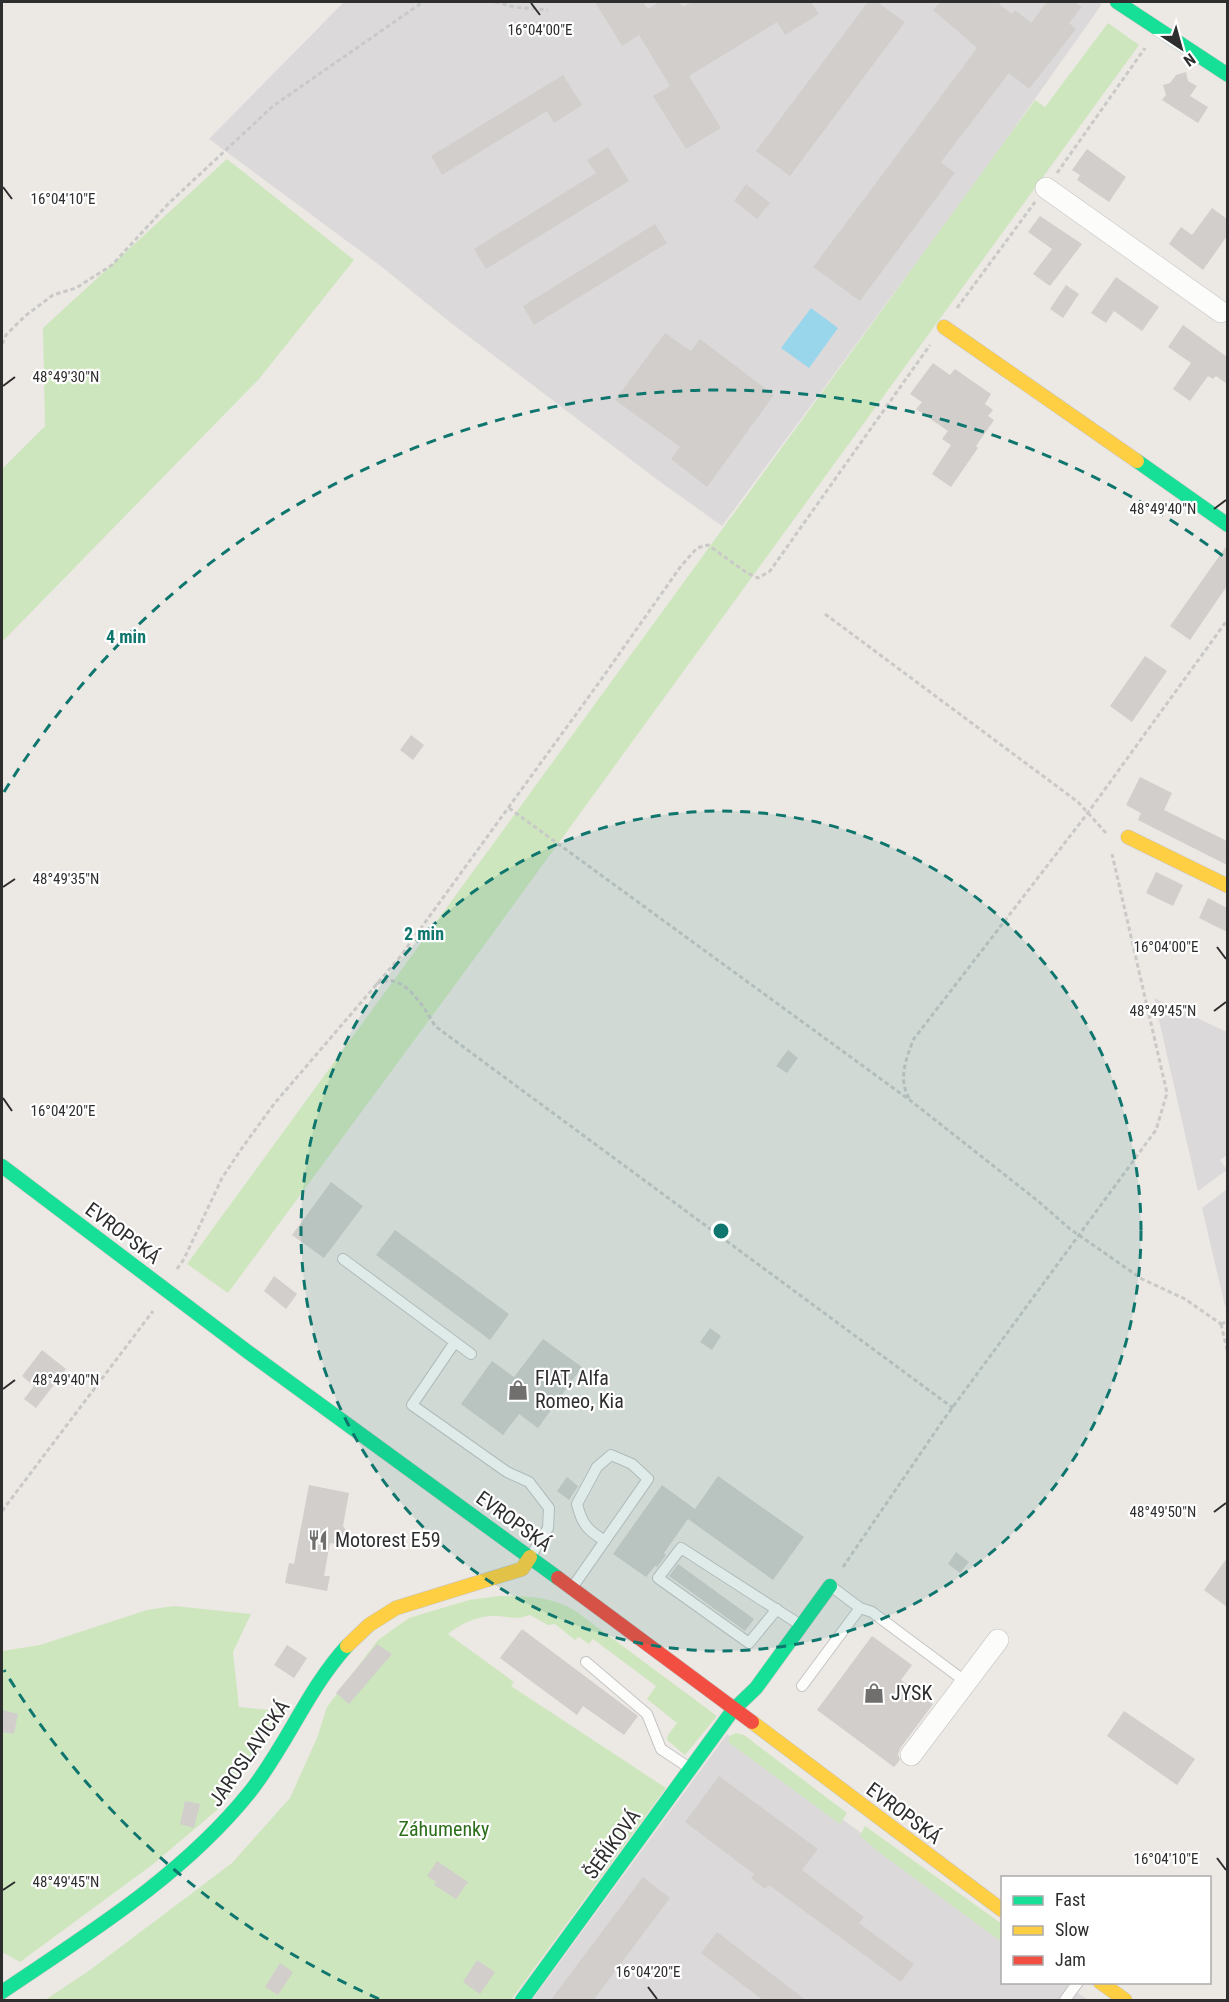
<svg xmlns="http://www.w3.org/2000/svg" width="1229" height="2002" viewBox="0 0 1229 2002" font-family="'Roboto Condensed',sans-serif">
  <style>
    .industrial { fill: #dcd9db }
    .green { fill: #cee6be }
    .water { fill: #99d6ec }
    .building { fill: #d1cecb }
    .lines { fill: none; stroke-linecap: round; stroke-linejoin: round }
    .lane-casing { stroke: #c5c4c5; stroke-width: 12 }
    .street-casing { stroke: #c5c4c5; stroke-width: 22 }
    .fast-casing { stroke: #c5c4c5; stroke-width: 15 }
    .slow-casing { stroke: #c5c4c5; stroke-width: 15 }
    .jam-casing { stroke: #c5c4c5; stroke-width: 15 }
    .path { stroke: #c9c9c8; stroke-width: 3; stroke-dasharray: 4.5 3; stroke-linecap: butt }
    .lane { stroke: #fcfcfb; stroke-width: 10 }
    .street { stroke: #fcfcfb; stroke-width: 21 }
    .fast { stroke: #16e098; stroke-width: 14 }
    .slow { stroke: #ffcf43; stroke-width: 14 }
    .jam { stroke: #f24e42; stroke-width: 14 }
    .ticks { fill: none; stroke: #2e2e2e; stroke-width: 2 }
    .ring { fill: none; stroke: #0f766e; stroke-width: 3; stroke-dasharray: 10 8 }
    .labels { text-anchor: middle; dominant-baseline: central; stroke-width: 4.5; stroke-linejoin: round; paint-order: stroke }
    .street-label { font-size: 20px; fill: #2e2e2e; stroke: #fff }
    .poi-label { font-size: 20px; fill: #2e2e2e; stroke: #fff; text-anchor: start }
    .park-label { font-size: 20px; fill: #2c6e1b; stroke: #fff }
    .ticks-label { font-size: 15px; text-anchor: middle; fill: #2e2e2e; stroke: #fff; stroke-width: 4.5; stroke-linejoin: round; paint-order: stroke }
    .centre { fill: #0f766e; stroke: #fff; stroke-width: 3 }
    .ring-label { font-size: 18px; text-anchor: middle; font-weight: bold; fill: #0f766e; stroke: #fff; stroke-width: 4.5; stroke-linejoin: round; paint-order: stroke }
  </style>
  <rect width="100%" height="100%" fill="#ece8e4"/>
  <path class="industrial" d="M344,2H1098L1102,4L976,182L722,526L655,478L451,323L382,267L209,139Z
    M1154,998L1227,1032V1155L1220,1160L1227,1170L1198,1191Z
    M1227,1189V1308L1225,1306L1202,1208Z
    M727,1734L1002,1937V1982L1064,1983L1088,2000H532Z"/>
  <path class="green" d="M1108,23L1139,45L480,951L228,1293L187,1264L1035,100L1045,107Z
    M227,159L354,260L259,379L2,642V469L45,426L43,328Z
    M499,1596C526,1596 550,1596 574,1610L717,1716L685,1755L667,1740L668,1735L677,1723L647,1699L656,1686L593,1639L589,1644L579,1637L575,1640L555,1624L548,1625L530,1615C516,1620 511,1617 497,1616C479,1615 461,1623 448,1634L514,1682L511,1686L666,1788L511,2000H45L90,1970L232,1863L290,1798L317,1738L327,1707L378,1640L409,1618L469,1600Z
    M174,1606L251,1614L233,1652L239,1707L280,1711L224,1804L152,1865L20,1962L2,1952V1651L40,1645L147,1610Z
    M736,1733L744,1735L847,1813L840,1824L728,1742L730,1736Z
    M865,1826L1002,1924V1942L880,1853L860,1836Z"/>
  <path class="water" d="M811,308L838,328L809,368L781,348Z"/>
  <path class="building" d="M595,2H643L648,9L659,2H679L683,7L692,2H811L819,14L785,35L777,22L689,76L721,128L686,149L653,96L670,86L639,35L622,46Z
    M868,2H877L905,22L790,176L756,151Z
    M941,2H997L1012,14L1015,10L1031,23L1047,2H1074L1082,7L1069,23L1076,29L1029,89L1009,73L941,162L955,173L860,301L813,267L977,48L933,10Z
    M1186,72L1188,81L1197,86L1190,96L1208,107L1198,123L1162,100L1166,95L1163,85L1170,83L1176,75Z
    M563,75L582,105L554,123L547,111L442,175L431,156Z
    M608,147L629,181L486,269L474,249L596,173L587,160Z
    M1087,149L1126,177L1109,202L1077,180L1080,175L1072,170Z
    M746,184L770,203L757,219L734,201Z
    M1212,208L1227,219V236L1203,270L1169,244L1181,227L1192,235Z
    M1040,216L1082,244L1050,286L1033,274L1052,249L1028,232Z
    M655,224L667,243L534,325L523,306Z
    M1116,277L1159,307L1142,331L1114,311L1106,323L1091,313Z
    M1066,285L1079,294L1063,318L1050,309Z
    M1183,325L1227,357V384L1216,376L1213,379L1208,376L1190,401L1173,389L1191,363L1168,347Z
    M665,333L691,351L700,339L774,395L707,487L671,459L680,447L615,400Z
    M933,363L950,375L955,369L991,394L985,404L993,410L988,416L994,420L976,446L978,448L951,487L932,474L951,445L942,439L948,431L916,409L922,402L910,394Z
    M1227,545V586L1190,640L1170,626Z
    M1145,656L1167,671L1132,722L1110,706Z
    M411,735L424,745L413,760L400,750Z
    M1140,777L1172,793L1164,810L1227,841V865L1138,820L1141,813L1126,805Z
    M1156,872L1183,885L1173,906L1146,893Z
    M1208,898L1227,908V932L1199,918Z
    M788,1050L798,1058L787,1073L776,1066Z
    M331,1182L363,1206L324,1258L292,1235Z
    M395,1230L509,1314L490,1340L376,1255Z
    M274,1276L297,1294L286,1309L264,1291Z
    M710,1328L721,1336L712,1350L700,1342Z
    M543,1339L582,1367L538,1428L519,1414L503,1435L461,1404L492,1361L514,1377Z
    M42,1350L66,1369L36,1408L24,1399L34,1386L22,1376Z
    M718,1476L804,1537L773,1580L688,1519L664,1553L666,1555L657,1567L655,1566L646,1577L613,1554L662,1485L695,1509Z
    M567,1477L578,1486L569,1500L557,1491Z
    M309,1485L349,1493L343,1526L348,1533L337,1538L335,1544L330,1543L324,1576H330L327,1591L285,1583L289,1563L294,1564Z
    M956,1552L969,1562L960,1573L948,1564Z
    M1227,1558V1607L1204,1590Z
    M678,1564L754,1619L745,1631L669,1576Z
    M522,1629L638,1716L624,1735L583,1706L577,1715L500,1658Z
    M872,1636L912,1665L901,1680L933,1704L901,1747L898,1754L900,1760L894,1767L817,1710Z
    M377,1644L392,1654L349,1704L336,1693Z
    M287,1645L307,1658L294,1678L274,1665Z
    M2,1710L18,1714L14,1734L2,1732Z
    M1124,1711L1195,1759L1177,1785L1107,1736Z
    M719,1776L818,1849L802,1870L864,1917L859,1923L914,1964L901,1982L769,1885L765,1889L751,1878L754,1874L685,1822Z
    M185,1801L200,1804L194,1828L180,1824Z
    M437,1861L468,1882L456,1899L434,1885L436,1882L427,1876Z
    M643,1877L670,1898L622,1962L593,2001H550Z
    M717,1932L807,2001H764L701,1953Z
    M477,1960L495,1972L480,1994L463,1982Z
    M280,1963L293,1972L278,1995L265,1987Z"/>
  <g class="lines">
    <g class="lane-casing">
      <path id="lane" d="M343,1259L471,1354
        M455,1342L412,1405L507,1472L529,1482L549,1508L548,1528L532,1554
        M574,1585L648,1479L632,1464L611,1455L597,1467L577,1504C582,1524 587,1530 605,1541
        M860,1608L872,1612L966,1682
        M777,1609L749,1643L658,1578L681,1548L799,1624
        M586,1662L647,1714L661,1749L688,1767
        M802,1686L860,1608L832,1587
        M1065,2000L1078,1982"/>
    </g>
    <g class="street-casing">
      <path id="street" d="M1046,188L1221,312
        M911,1755L998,1640"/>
    </g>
    <g class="fast-casing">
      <path id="fast" d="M1117,2L1228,75
        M1137,461L1228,525
        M2,1166L248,1352L558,1578
        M2,1992C89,1933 182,1876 249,1793C286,1747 307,1690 347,1646
        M522,2000L733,1710L756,1688L830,1586"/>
    </g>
    <g class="slow-casing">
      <path id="slow" d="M944,327L1137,461
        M1128,837L1228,886
        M347,1646L369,1625L396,1608L522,1569L530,1557
        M752,1722L1002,1910
        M1100,1982L1125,2000"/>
    </g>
    <g class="jam-casing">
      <path id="jam" d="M558,1578L752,1722"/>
    </g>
    <path class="path" d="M495,2L514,7L548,10
      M1057,173L1145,48
      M957,308L1035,202
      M2,344L6,335L25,316L53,295L76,288L112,265L169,203L273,106L423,2
      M825,614L1078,802L1106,833
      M509,808L911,1101L1038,1201L1070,1229L1142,1279L1185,1299L1221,1324
      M376,984C382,982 389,979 396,982C412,987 427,1012 435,1026L953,1408
      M909,1098C898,1079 906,1060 913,1040L1087,814L1228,619
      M177,1269L184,1259L222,1178L242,1148L274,1104L400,957L598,684L681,566L697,548L708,545L747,573L758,578L770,571L930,345
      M1221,1324L1228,1354
      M1221,1324L1228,1321
      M2,1511L153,1311
      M843,1567L944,1419L1156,1130L1167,1093L1112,854"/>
    <use href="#lane" class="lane"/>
    <use href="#street" class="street"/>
    <use href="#fast" class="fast"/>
    <use href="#slow" class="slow"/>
    <use href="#jam" class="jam"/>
  </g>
  <path class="ticks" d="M531,3L540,15M3,187L12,199M3,386L15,377M1214,509L1226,500M3,887L15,879M1217,947L1226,959M1214,1011L1226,1002M3,1098L12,1111M3,1389L15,1380M1214,1512L1226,1503M1217,1858L1226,1870M3,1890L15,1882M648,1987L657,1999"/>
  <circle cx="721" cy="1231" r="420" fill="#0f766e" fill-opacity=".12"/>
  <g class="ring">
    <circle cx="721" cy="1231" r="420"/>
    <path d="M379 1999A841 841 0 0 1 4 1670M4 792A841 841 0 0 1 1227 559"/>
  </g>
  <defs>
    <g id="shop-bare" transform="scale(1.62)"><path d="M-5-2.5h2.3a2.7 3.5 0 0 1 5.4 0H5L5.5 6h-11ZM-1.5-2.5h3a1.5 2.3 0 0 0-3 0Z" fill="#706f6e" stroke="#fff" stroke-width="2.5" paint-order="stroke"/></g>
    <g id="restaurant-bare" transform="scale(1.62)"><path d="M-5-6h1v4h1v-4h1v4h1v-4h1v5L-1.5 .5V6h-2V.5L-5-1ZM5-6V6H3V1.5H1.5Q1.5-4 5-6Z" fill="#706f6e" stroke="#fff" stroke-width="2.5" paint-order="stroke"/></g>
  </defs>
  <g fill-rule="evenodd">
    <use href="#shop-bare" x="518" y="1390"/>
    <use href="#restaurant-bare" x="318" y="1540"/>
    <use href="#shop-bare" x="874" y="1693"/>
  </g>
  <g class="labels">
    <g class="street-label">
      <text transform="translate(123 1233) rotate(37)">EVROPSKÁ</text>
      <text transform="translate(514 1521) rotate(36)">EVROPSKÁ</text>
      <text transform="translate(249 1753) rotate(-55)">JAROSLAVICKÁ</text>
      <text transform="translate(904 1813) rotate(37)">EVROPSKÁ</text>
      <text transform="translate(612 1844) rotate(-54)">ŠEŘÍKOVÁ</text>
    </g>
    <g class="poi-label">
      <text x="535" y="1378">FIAT, Alfa<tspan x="535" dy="23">Romeo, Kia</tspan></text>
      <text x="335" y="1540">Motorest E59</text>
      <text x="891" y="1693">JYSK</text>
    </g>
    <g class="park-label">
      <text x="444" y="1829">Záhumenky</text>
    </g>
  </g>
  <g class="ticks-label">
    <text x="540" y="35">16°04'00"E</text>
    <text x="63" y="204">16°04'10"E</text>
    <text x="66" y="382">48°49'30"N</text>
    <text x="1163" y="514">48°49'40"N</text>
    <text x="66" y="884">48°49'35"N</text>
    <text x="1166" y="952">16°04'00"E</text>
    <text x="1163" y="1016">48°49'45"N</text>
    <text x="63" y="1116">16°04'20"E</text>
    <text x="66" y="1385">48°49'40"N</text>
    <text x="1163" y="1517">48°49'50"N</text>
    <text x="1166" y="1864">16°04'10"E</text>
    <text x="66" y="1887">48°49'45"N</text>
    <text x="648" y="1977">16°04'20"E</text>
  </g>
  <circle cx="721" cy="1231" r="9" class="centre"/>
  <g class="ring-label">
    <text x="126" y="643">4 min</text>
    <text x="424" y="940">2 min</text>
  </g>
  <rect width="1229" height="2002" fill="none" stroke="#2e2e2e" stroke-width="6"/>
  <rect x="1001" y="1876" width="210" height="108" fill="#ffffff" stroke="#ababab" stroke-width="1.5"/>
  <rect x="1013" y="1896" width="30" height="9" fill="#16e098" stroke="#ababab" stroke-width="1.5"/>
  <text x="1055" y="1906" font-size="18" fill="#2e2e2e">Fast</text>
  <rect x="1013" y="1926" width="30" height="9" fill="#ffcf43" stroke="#ababab" stroke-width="1.5"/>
  <text x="1055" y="1936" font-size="18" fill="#2e2e2e">Slow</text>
  <rect x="1013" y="1956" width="30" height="9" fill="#f24e42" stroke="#ababab" stroke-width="1.5"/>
  <text x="1055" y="1966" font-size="18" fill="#2e2e2e">Jam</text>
  <g transform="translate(1181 48) rotate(144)" stroke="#ffffff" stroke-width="4.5" paint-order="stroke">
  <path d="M0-4.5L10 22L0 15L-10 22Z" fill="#2e2e2e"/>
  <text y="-9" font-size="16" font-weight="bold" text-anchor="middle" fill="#2e2e2e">N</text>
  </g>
</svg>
